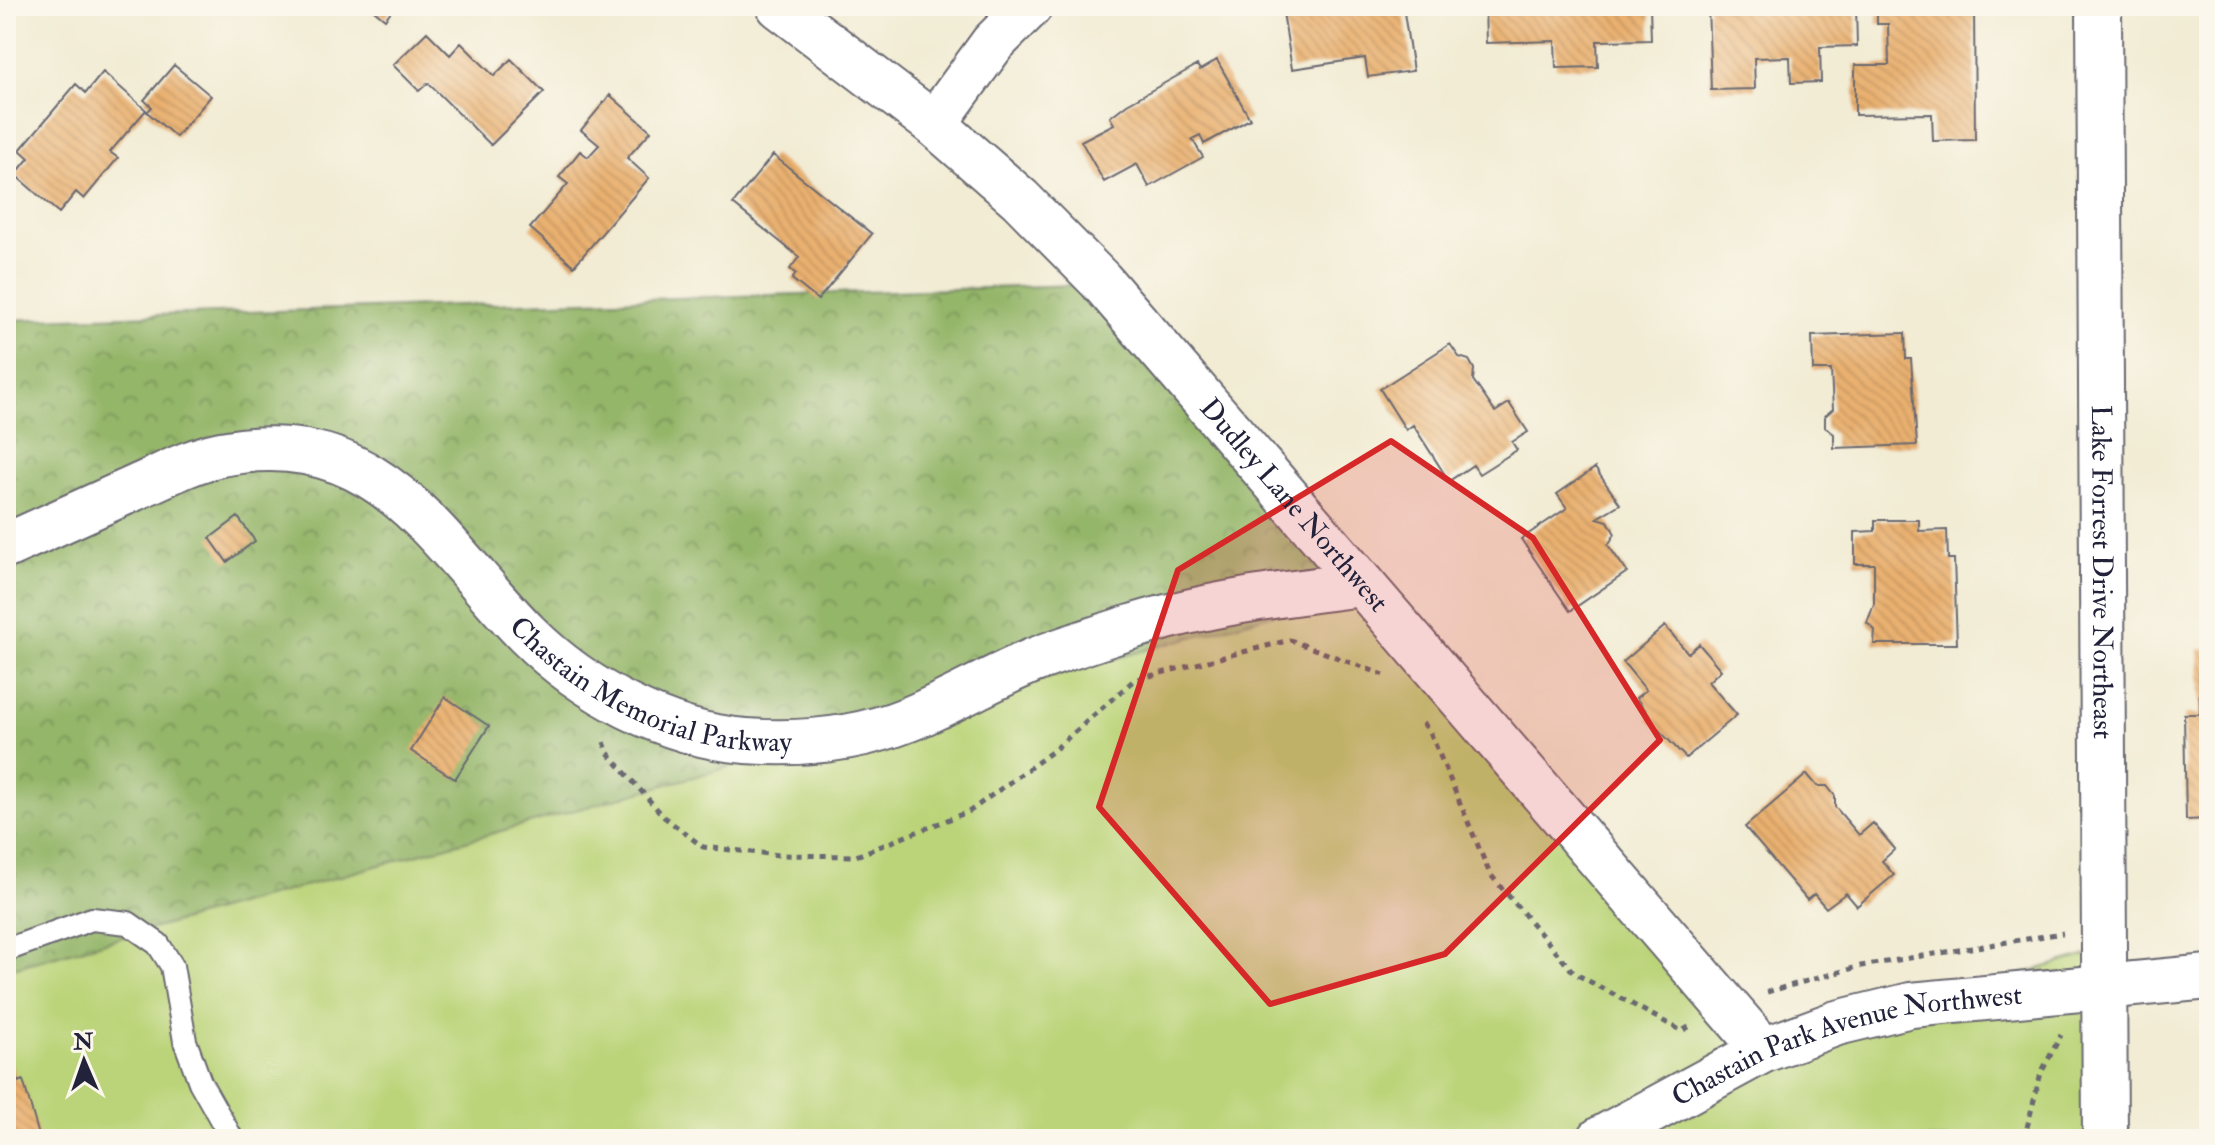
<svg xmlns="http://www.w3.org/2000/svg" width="2215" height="1145" viewBox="0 0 2215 1145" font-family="'IM FELL Double Pica',serif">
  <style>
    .forest { fill: url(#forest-crowns); stroke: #5b6c52; stroke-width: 2 }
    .park { fill: #bbd479; stroke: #6e7b5a; stroke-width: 2 }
    .building { fill: url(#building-back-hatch) }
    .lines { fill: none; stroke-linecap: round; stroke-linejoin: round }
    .service-casing { stroke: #6b6971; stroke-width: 26 }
    .minor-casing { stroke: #6b6971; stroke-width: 48 }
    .tertiary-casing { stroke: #6b6971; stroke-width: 48 }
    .path { stroke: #6b6971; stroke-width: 5; stroke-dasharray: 6 6; stroke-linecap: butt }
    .service { stroke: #fff; stroke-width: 22 }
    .minor { stroke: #fff; stroke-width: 44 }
    .tertiary { stroke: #fff; stroke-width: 44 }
    .marked { fill: #d62828; fill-opacity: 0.2; stroke: #d62828; stroke-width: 6; stroke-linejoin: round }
    .labels { text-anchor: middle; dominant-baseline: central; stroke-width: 8; stroke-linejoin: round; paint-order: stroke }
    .street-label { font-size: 28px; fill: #22223b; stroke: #fbf7ec }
  </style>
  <defs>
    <pattern id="forest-crowns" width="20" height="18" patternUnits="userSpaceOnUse" patternTransform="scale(2)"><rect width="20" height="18" fill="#94b669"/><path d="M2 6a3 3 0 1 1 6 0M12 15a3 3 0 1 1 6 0" fill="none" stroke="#789458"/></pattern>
    <pattern id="building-back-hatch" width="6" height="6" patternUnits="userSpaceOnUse" patternTransform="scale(2)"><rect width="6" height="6" fill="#e9b06f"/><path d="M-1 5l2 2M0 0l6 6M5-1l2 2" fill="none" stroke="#c89761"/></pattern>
  </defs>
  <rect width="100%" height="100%" fill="#fbf7ec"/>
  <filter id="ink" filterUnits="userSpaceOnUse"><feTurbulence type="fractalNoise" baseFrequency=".0125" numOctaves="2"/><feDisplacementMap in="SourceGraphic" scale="16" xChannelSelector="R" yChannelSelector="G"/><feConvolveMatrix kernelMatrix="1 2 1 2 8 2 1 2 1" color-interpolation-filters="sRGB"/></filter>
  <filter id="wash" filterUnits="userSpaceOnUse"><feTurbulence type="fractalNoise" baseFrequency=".006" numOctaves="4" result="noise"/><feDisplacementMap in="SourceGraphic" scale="32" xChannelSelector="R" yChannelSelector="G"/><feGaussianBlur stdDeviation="1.8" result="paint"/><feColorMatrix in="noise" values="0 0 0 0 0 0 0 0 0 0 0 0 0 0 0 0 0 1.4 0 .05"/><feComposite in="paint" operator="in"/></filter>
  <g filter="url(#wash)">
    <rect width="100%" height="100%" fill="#f2ecd4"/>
    <path class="forest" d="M1106,284L1349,593L6,970V320Z"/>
    <path class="park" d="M1349,593L1753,1051L2094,953L2096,1139H6V970Z"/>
    <g id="blocks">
      <path class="building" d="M369,6H395L385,19Z
        M1282,6H1403L1413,71L1368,77L1365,58L1292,69Z
        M1485,6H1650L1651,40L1597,41L1598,67L1556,68L1555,41L1486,43Z
        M1708,6H1856L1857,46L1820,47L1821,82L1791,83L1790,57L1754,58L1755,89L1711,90Z
        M1877,6H1974L1975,140L1933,141L1932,114L1855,115V65H1889L1888,24H1877Z
        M427,32L450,55L461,43L494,76L511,59L544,92L491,145L428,83L419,91L393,65Z
        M1217,60L1250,119L1204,144L1200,135L1192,139L1203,157L1149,187L1137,164L1104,182L1081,141L1114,124L1110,117L1127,104L1197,65L1200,70Z
        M174,65L211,96L176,137L147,112L152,107L144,100Z
        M103,72L146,110L110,152L118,158L84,199L76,192L59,213L15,175L29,158L20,150L76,84L86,93Z
        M610,95L651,131L627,158L649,178L574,266L530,228L568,184L559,177L580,151L588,157L599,145L581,130Z
        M773,155L872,234L818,300L792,279L796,274L790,269L799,257L733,204Z
        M1905,333L1906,359H1911L1917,445L1834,448V434L1825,427V416L1833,409L1831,370H1813L1812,336Z
        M1450,344L1459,357L1469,360L1474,369L1473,380L1495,412L1509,403L1528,432L1512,442L1517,450L1479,474L1473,465L1449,481L1413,425L1406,430L1380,389Z
        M1595,468L1620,504L1597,518L1608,521L1615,534L1608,545L1627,572L1570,611L1521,539L1567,508L1557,494Z
        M238,517L255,541L227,562L210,538Z
        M1875,520H1919V531L1947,530L1948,559H1954L1957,644H1874L1875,630L1867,623L1874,604V564H1855V532L1875,531Z
        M1665,626L1688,653L1699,644L1721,670L1708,682L1737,715L1686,758L1648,719L1651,717L1636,698L1646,690L1623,662Z
        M2199,649H2209V819L2186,820L2184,714H2200Z
        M445,697L489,726L455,779L411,751Z
        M1807,774L1817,786H1827L1835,796V807L1859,835L1873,823L1895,849L1882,861L1894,875L1857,906L1846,893L1826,908L1814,894L1807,900L1745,827Z
        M6,1046L18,1082L23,1080L40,1139H6Z"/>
    </g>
  </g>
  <g filter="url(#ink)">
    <use href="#blocks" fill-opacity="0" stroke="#6b6971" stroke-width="2"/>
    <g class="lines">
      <g class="service-casing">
        <path id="service" d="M6,950L92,919L128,923L158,944L172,966L185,1041L200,1082L232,1139"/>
      </g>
      <g class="minor-casing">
        <g id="minor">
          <path id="s1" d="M779,6L934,124L1020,199L1101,281L1764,1050"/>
          <path d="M934,124L993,43L1030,6"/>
          <path id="s2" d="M6,546C50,526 93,507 137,487C164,475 192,460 221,454C380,424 433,538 527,634C583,690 666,735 746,741C801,745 859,739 909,719C951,702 991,678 1032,661C1063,649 1094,639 1125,629C1202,604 1282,594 1362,584"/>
        </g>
      </g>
      <g class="tertiary-casing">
        <g id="tertiary">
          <path id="s3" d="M2099,6L2105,1139"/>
          <path id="s4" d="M1600,1139L1764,1050L1837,1023L1911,1005L2209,977"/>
        </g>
      </g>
      <path class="path" d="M1423,723L1430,732L1490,874L1574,973L1682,1031L1692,1025
        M604,742L608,753L664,817L703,847L779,855L856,856L970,811L1053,751L1134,680L1290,640L1384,675
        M1767,992L1861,966L2063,933
        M2024,1139L2041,1073L2061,1035"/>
      <use href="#service" class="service"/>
      <use href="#minor" class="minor"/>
      <use href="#tertiary" class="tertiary"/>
    </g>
  </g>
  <path class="marked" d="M1391,441L1533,538L1660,740L1445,954L1270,1004L1099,807L1178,570Z"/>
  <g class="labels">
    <g class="street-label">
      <text stroke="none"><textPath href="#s1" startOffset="720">Dudley Lane Northwest</textPath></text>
      <text stroke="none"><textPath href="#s3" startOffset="566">Lake Forrest Drive Northeast</textPath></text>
      <text stroke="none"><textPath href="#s2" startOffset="750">Chastain Memorial Parkway</textPath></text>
      <text stroke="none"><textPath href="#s4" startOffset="268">Chastain Park Avenue Northwest</textPath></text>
    </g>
  </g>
  <rect width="2215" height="1145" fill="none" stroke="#fbf7ec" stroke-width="32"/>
  <g transform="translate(84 1061) rotate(358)" stroke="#fbf7ec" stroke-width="6" paint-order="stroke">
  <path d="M0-6L14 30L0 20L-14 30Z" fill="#22223b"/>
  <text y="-12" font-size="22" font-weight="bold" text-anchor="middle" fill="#22223b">N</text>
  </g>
</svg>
